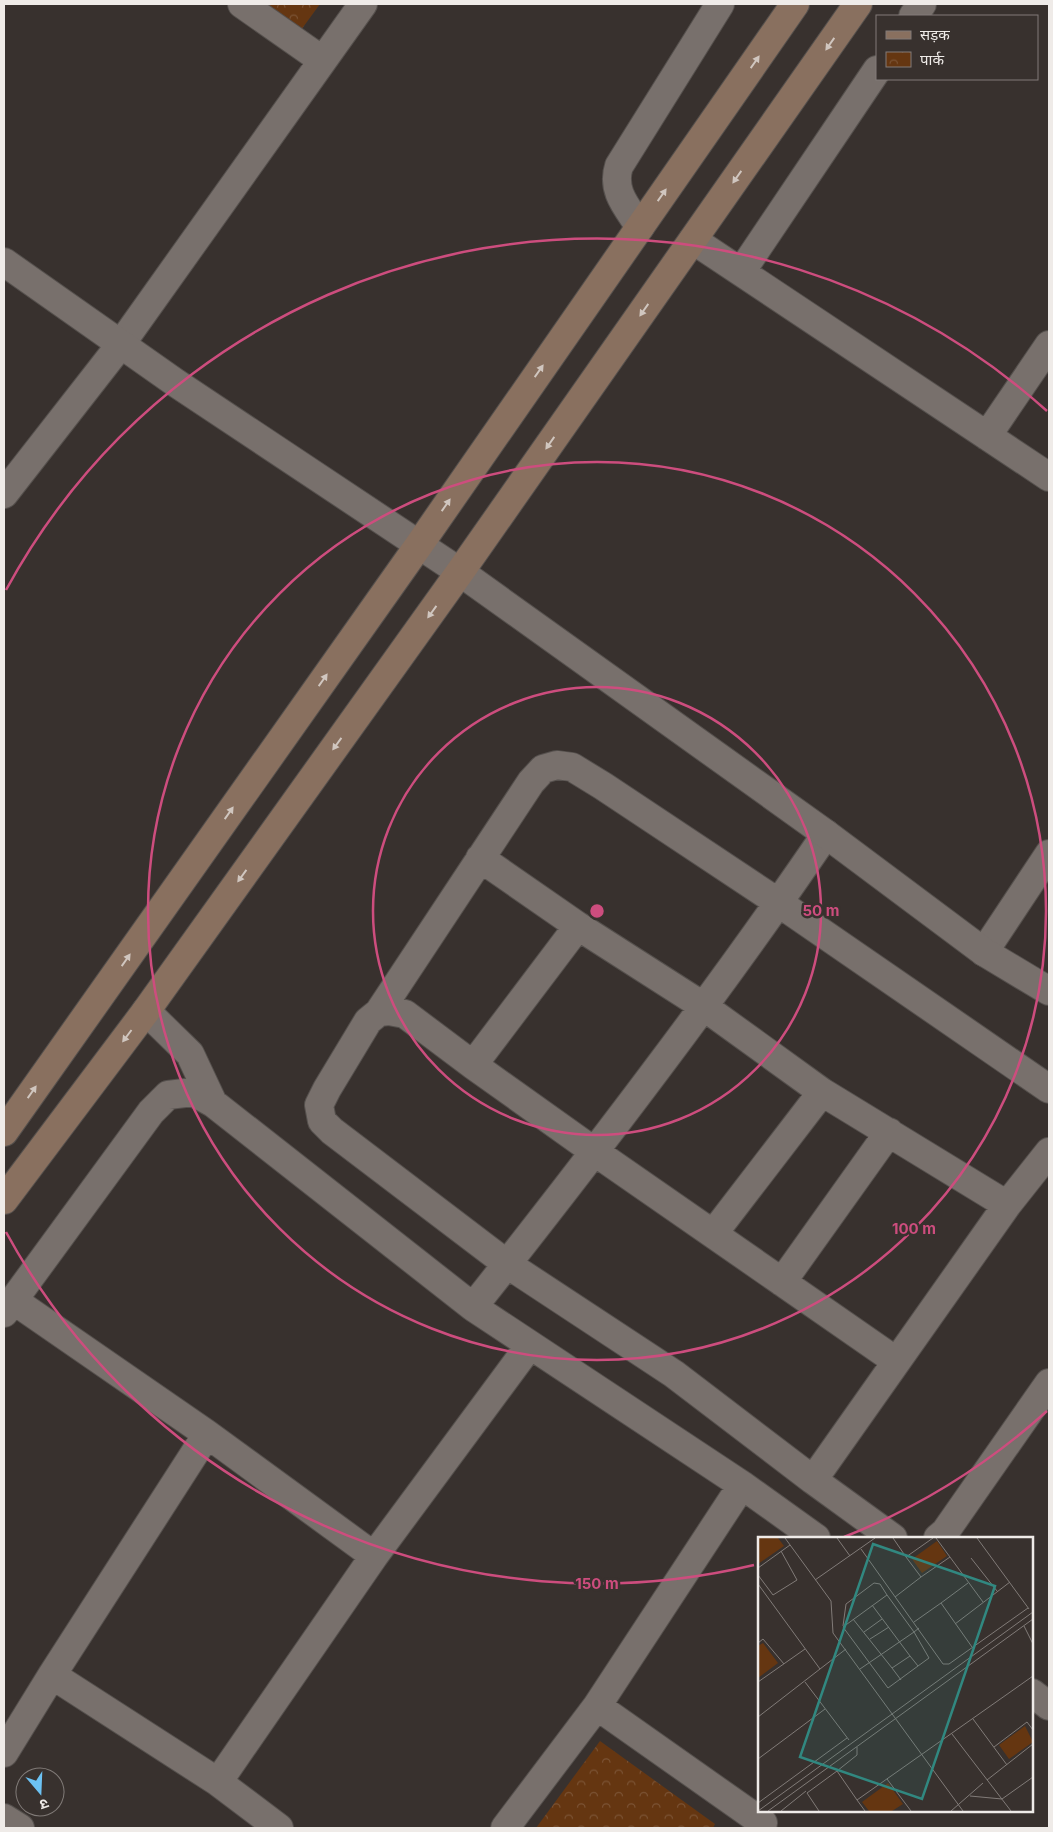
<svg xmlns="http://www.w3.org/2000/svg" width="1053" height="1832" viewBox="0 0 1053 1832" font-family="Inter,'Noto Sans Devanagari',sans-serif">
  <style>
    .park { fill: url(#park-crowns) }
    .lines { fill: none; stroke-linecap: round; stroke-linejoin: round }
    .minor-casing { stroke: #55504d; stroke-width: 30 }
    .tertiary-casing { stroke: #55504d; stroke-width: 30 }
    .secondary-casing { stroke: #55504d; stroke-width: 30 }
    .minor { stroke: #78706c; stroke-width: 28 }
    .tertiary { stroke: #78706c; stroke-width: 28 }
    .secondary { stroke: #89705f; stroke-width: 28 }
    .oneway { fill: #d0c6bf }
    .ring { fill: none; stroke: #cd4d7e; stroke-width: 2.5 }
    .inset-road { fill: none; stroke: #817b78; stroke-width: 1 }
    .view { fill: #318880; fill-opacity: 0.15; stroke: #318880; stroke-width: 2.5 }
    .inset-edge { fill: none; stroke: #efebe8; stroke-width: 2.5 }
    .centre { fill: #cd4d7e; stroke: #38312e; stroke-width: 2.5 }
    .ring-label { font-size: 15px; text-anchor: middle; font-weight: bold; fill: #cd4d7e; stroke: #38312e; stroke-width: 5; stroke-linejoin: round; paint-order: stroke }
  </style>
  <defs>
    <pattern id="park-crowns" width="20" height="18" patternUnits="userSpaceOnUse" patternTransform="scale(1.25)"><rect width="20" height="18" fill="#653611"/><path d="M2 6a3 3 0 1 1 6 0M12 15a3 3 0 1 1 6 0" fill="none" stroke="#7b5334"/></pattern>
  </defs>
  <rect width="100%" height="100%" fill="#38312e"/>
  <path class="park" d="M263,4H320L301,30Z
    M600,1741L715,1824L713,1828H536Z"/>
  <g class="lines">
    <g class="minor-casing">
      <path id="minor" d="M242,4L322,60
        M913,16L922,4
        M640,227C627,207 611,191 619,166L720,4
        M693,240L1049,477
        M741,272L877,70
        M121,344L363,4
        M987,436L1049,345
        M480,858L578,926L473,1065L405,1014L389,1011L379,1012L368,1021L327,1089L319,1105L322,1121L332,1131L507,1264C617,1124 726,981 826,834
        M578,926L703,1006L822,1092L1007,1205
        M984,952L1049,854
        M146,1011L190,1054L213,1103
        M379,1012L531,782L543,769L557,765L572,767L603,786L779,903L1049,1089
        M473,1065L595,1152L896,1361
        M713,1234L822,1092
        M782,1282L889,1132
        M13,1300L207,1434L374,1556L530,1345
        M473,1307L507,1264L674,1374L813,1480L1007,1205L1049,1152
        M4,1313L151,1112L168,1095L193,1092L213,1103L473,1307L742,1485L816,1538
        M813,1480L893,1538
        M742,1485L597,1706L763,1823
        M938,1538L945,1532L1049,1383
        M52,1675L218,1782L279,1828
        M1032,1693L1049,1706
        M4,1753L52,1675L207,1434
        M218,1782L374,1556
        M4,1818L20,1828
        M505,1828L597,1706"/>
    </g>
    <g class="tertiary-casing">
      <path id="tertiary" d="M4,262L176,383L460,572L826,834L984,952L1049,991
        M4,494L121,344"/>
    </g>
    <g class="secondary-casing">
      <path id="secondary" d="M4,1132L419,545L795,4
        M4,1200L146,1011L460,572L858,4"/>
    </g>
    <use href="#minor" class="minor"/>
    <use href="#tertiary" class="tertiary"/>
    <use href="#secondary" class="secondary"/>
  </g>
  <defs><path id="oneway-solid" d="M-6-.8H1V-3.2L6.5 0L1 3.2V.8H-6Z" transform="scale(1.25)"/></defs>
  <g class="oneway">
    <use href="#oneway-solid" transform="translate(830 44) rotate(125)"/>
    <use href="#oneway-solid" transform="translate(755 62) rotate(-55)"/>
    <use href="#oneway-solid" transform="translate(737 177) rotate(125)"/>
    <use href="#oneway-solid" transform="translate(662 195) rotate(-55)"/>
    <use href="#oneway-solid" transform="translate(644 310) rotate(125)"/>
    <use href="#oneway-solid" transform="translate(539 371) rotate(-55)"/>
    <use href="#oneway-solid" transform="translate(550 443) rotate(125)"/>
    <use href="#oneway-solid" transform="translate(446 505) rotate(-55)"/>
    <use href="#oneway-solid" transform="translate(432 612) rotate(126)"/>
    <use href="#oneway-solid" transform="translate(323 680) rotate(-55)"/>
    <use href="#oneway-solid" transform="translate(337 744) rotate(126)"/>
    <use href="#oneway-solid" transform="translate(229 813) rotate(-55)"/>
    <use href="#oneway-solid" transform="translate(242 876) rotate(126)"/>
    <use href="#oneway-solid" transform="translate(126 960) rotate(-55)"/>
    <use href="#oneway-solid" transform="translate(127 1036) rotate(127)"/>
    <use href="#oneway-solid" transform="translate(32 1092) rotate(-55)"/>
  </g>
  <g class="ring">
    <circle cx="597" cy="911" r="224"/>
    <circle cx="597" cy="911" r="449"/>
    <path d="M1047 1411A673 673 0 0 1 844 1537M754 1565A673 673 0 0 1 6 1232M6 590A673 673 0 0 1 1047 411"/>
  </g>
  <g transform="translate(758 1537)">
    <rect width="275" height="275" fill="#38312e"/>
    <path d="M0,1H20L26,9L0,27ZM179,4L189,19L164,36L154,22ZM5,106L20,126L0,141V109ZM267,189L275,205L251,222L241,208ZM130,246L145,267L134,274H111L104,265Z" fill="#653611"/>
    <path class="inset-road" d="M27,1L73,64L75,96L205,274M79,1L92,19M135,1L148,20L175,1M178,1L225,65M219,1L271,72M103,12L185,127H191L270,71M213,21L239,54M0,31L32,8M0,38L15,58L39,43L23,14M163,40L192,20M57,43L117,1M0,47L62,132L88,112M137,60L163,40L148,20M183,66L210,46M114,68L152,119M95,82L134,131M156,85L183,66L214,110M197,87L252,45M85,89L88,67L116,46L122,47L129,58M266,89L275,107M106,95L124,82M112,102L131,90M0,106L5,102L26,127M160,129L130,151L85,90L129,58L156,95L161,91M102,132L156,95L171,121L160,129L152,119L134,131L143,143M0,145L47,112M47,145L91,203M0,180L62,132M215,182L249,228M194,197L253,274M236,210L269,185L275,193M0,222L67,172M79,234L99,218V210M129,242L153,274M229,243L275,207M212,259L244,262L275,240M0,266L89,201M0,274L275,75M10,274L275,82M23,274L48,254M61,274L49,256L79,234L99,263M107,274L99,263L275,139M193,274L225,246"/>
    <path class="view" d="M115,7L237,49L164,262L42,220Z"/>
    <rect width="275" height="275" class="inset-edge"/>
  </g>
  <circle cx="597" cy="911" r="8" class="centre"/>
  <g class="ring-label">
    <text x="821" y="916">50 m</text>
    <text x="914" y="1234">100 m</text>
    <text x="597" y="1589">150 m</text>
  </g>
  <rect width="1053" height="1832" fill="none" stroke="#efebe8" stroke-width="10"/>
  <rect x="876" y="15" width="162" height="65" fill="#38312e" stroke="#817b78"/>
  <rect x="886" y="31" width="25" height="8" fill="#89705f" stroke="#817b78"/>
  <text x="920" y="40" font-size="15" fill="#efebe8">सड़क</text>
  <rect x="886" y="52" width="25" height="15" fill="url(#park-crowns)" stroke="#817b78"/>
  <text x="920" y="65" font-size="15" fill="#efebe8">पार्क</text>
  <g transform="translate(40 1792) rotate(161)"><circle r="24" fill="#38312e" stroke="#817b78"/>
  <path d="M0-4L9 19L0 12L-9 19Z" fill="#6cc2f3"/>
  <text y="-8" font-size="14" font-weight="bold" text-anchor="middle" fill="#efebe8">उ</text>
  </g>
</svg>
